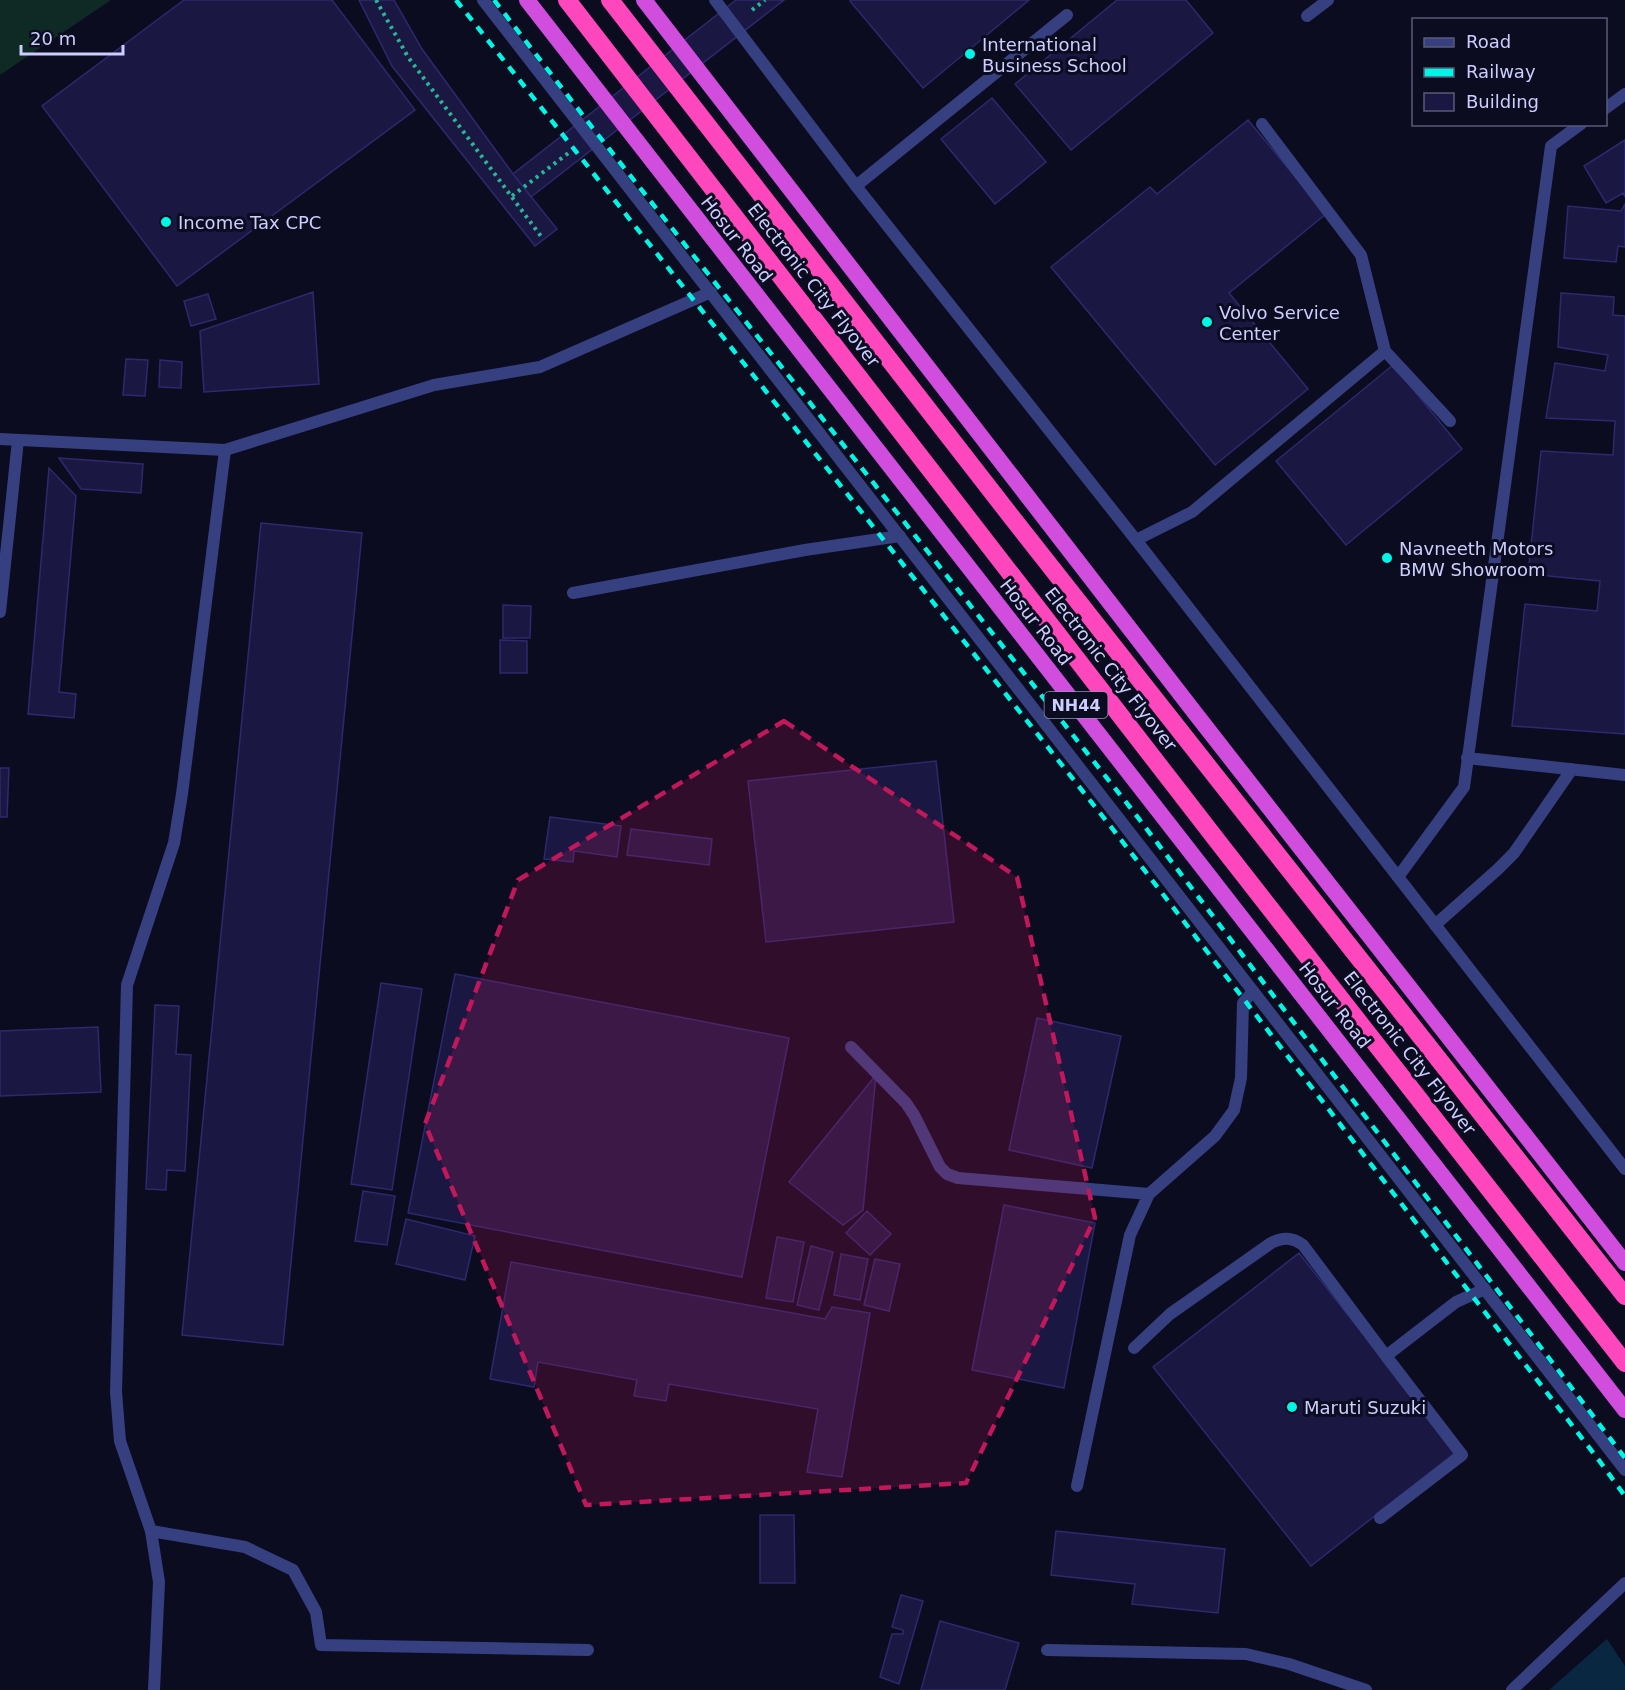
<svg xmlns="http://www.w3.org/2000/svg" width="1625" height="1690" viewBox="0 0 1625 1690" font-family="'DejaVu Sans',sans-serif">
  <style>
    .green { fill: #0f2a25 }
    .water { fill: #0a2742 }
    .building { fill: #1a1842; stroke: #2c296e; stroke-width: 1.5 }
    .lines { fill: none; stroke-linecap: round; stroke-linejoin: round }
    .path { stroke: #2bb495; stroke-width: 4; stroke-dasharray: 3 4.5; stroke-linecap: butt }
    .service { stroke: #364080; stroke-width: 12 }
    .minor { stroke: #364080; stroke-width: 12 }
    .tertiary { stroke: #364080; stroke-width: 12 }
    .trunk { stroke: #d04dde; stroke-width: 16 }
    .motorway { stroke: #ff47bd; stroke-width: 18 }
    .rail { stroke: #00f7e6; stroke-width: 4.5; stroke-dasharray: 9 8; stroke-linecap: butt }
    .marked { fill: #c2185b; fill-opacity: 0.2; stroke: #c2185b; stroke-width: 4.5; stroke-dasharray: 12 8; stroke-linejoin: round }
    .poi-dot { fill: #00f7e6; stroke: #0c0c20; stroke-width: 2 }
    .labels { text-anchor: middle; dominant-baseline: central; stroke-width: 6; stroke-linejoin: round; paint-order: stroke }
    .shield { fill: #0c0c20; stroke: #9294bc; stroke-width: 1.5 }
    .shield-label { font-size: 16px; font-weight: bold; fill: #ccceff }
    .poi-label { font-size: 18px; fill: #ccceff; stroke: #0c0c20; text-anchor: start }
    .street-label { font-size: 18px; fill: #ccceff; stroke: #0c0c20 }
  </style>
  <rect width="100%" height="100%" fill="#0c0c20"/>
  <path class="green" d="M0,0H111L0,75Z"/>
  <path class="water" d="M1607,1639L1625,1666V1690H1549Z"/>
  <path class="building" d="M184,0H332L415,110L177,286L42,106Z
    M359,0H394L422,49L513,174L557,229L535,246L392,66Z
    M736,0H784L531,197L513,174Z
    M851,0H1029L923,88L850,1Z
    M1117,0H1186L1213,33L1071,150L1015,84Z
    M992,98L1046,162L995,204L941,139Z
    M1248,120L1326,214L1229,293L1308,389L1215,465L1051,267L1150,187L1157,194Z
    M1625,140V197L1623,193L1606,203L1584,166Z
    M1625,204V247L1618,246L1616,262L1564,258L1568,206L1621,211Z
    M313,292L319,384L204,392L200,331Z
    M1561,293L1614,297L1613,315L1625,316V734L1512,726L1525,604L1597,611L1600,581L1528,574L1541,451L1613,455L1615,421L1546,418L1555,363L1605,371L1608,355L1558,347Z
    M208,294L216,319L191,326L184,301Z
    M126,359L148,360L145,396L123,395Z
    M160,360L182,362L181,388L159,387Z
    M1393,365L1462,449L1346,545L1276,461Z
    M59,458L143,464L141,493L81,489Z
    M49,468L76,496L59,692L76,694L74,718L28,714Z
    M261,523L362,533L283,1345L182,1335Z
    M503,605L531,606L530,638H503Z
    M500,640L527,641V673H500Z
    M936,761L954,922L766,942L748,781Z
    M0,768H9L7,817H0Z
    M550,817L621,826L617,857L574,851L573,862L544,859Z
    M631,829L712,839L709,865L627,855Z
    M455,974L789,1038L742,1277L408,1213Z
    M381,983L422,989L392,1190L351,1184Z
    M155,1005L179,1006L176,1054L191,1055L185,1171L167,1170L166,1190L146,1189Z
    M1037,1018L1121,1036L1092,1168L1009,1150Z
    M98,1027L101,1092L0,1096V1031Z
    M876,1075L863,1210L843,1225L789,1182Z
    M363,1191L395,1196L387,1245L355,1241Z
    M1004,1205L1095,1223L1064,1388L972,1370Z
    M867,1211L891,1234L870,1255L846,1233Z
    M406,1219L475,1236L465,1280L396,1264Z
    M777,1237L804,1242L793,1302L766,1298Z
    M811,1246L833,1252L819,1310L797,1305Z
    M1299,1253L1456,1452L1311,1566L1153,1367Z
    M841,1254L868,1259L860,1300L834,1295Z
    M875,1259L900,1264L889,1311L864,1305Z
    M511,1262L825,1319L832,1307L870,1313L842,1477L807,1472L818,1409L669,1384L666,1401L634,1396L637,1380L538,1362L534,1387L490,1379Z
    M760,1515H794L795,1583H760Z
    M1056,1531L1225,1549L1218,1613L1132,1604L1135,1584L1051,1575Z
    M901,1595L923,1601L899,1684L880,1677L892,1634H903V1630L892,1627Z
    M940,1621L1019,1643L1005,1690H921Z"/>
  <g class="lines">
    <path class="path" d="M376,0L408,57L543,239
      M752,10L765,0
      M512,196L571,151"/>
    <path class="service" d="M1307,16L1328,0
      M1606,108L1625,94
      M856,186L1067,15
      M1385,351L1450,421
      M1136,540L1192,512L1385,351L1361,255L1262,124
      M573,593L805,550L900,536
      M0,612L18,440
      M1467,758L1625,775
      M1398,877L1464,787L1551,146L1581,124
      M1435,925L1497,870L1514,853L1572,769
      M851,1047L906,1103L914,1115L940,1167L947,1174L958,1178L1149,1194
      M1134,1348L1170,1314L1271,1243C1283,1237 1292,1237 1303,1245L1386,1356
      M1077,1486L1130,1235L1149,1194L1215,1136L1234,1110L1241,1078L1243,1003L1253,991
      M1380,1518L1462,1455L1386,1356L1456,1302L1485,1289
      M1047,1650L1246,1654L1289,1664L1366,1690
      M154,1690L159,1582L151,1531L120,1441L116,1392L127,985L174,843L182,794L225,450"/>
    <path class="minor" d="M0,439L225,450L434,385L540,367L711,292
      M151,1531L245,1547L293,1570L316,1612L321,1645L588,1650
      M1512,1690L1625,1583"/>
    <path class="tertiary" d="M483,0L1625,1470
      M715,0L856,186L1136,540L1625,1169"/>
    <path class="trunk" d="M527,0L1625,1410
      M644,0L1195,713L1625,1263"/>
    <path class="motorway" d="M567,0L1219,843L1625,1363
      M610,0L1010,515L1625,1296"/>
    <path class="rail" d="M456,0L1115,832L1598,1459L1625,1496
      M494,0L595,131L1133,811L1625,1458"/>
  </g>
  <path class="marked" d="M784,721L1017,877L1095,1218L966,1483L586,1505L425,1124L518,880Z"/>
  <g class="poi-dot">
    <circle cx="970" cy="54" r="6"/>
    <circle cx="166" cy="222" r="6"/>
    <circle cx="1207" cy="322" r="6"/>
    <circle cx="1387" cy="558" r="6"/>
    <circle cx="1292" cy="1407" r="6"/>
  </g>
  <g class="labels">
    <rect class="shield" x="1044.5" y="692" width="63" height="26" rx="4.5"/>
    <g class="shield-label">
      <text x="1076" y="705">NH44</text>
    </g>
    <g class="poi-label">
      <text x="982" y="44">International<tspan x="982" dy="21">Business School</tspan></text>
      <text x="178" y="222">Income Tax CPC</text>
      <text x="1219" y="312">Volvo Service<tspan x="1219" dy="21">Center</tspan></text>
      <text x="1399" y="548">Navneeth Motors<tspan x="1399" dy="21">BMW Showroom</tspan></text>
      <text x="1304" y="1407">Maruti Suzuki</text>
    </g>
    <g class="street-label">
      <text transform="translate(737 239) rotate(52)">Hosur Road</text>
      <text transform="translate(814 285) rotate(52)">Electronic City Flyover</text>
      <text transform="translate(1036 622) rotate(52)">Hosur Road</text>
      <text transform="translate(1111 669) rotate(52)">Electronic City Flyover</text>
      <text transform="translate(1335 1005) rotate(52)">Hosur Road</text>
      <text transform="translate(1410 1053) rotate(52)">Electronic City Flyover</text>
    </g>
  </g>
  <rect x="1412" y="18" width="195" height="108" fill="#0c0c20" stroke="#595a79" stroke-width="1.5"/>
  <rect x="1424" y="38" width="30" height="9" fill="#364080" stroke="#595a79" stroke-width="1.5"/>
  <text x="1466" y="48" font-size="18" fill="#ccceff">Road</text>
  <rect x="1424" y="68" width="30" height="9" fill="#00f7e6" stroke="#595a79" stroke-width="1.5"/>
  <text x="1466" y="78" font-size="18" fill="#ccceff">Railway</text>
  <rect x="1424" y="93" width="30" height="18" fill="#1a1842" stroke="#595a79" stroke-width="1.5"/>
  <text x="1466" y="108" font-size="18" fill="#ccceff">Building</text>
  <path d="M21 45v9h102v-9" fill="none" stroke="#ccceff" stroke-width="3"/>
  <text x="30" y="45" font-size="18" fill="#ccceff" stroke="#0c0c20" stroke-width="4.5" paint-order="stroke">20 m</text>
</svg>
